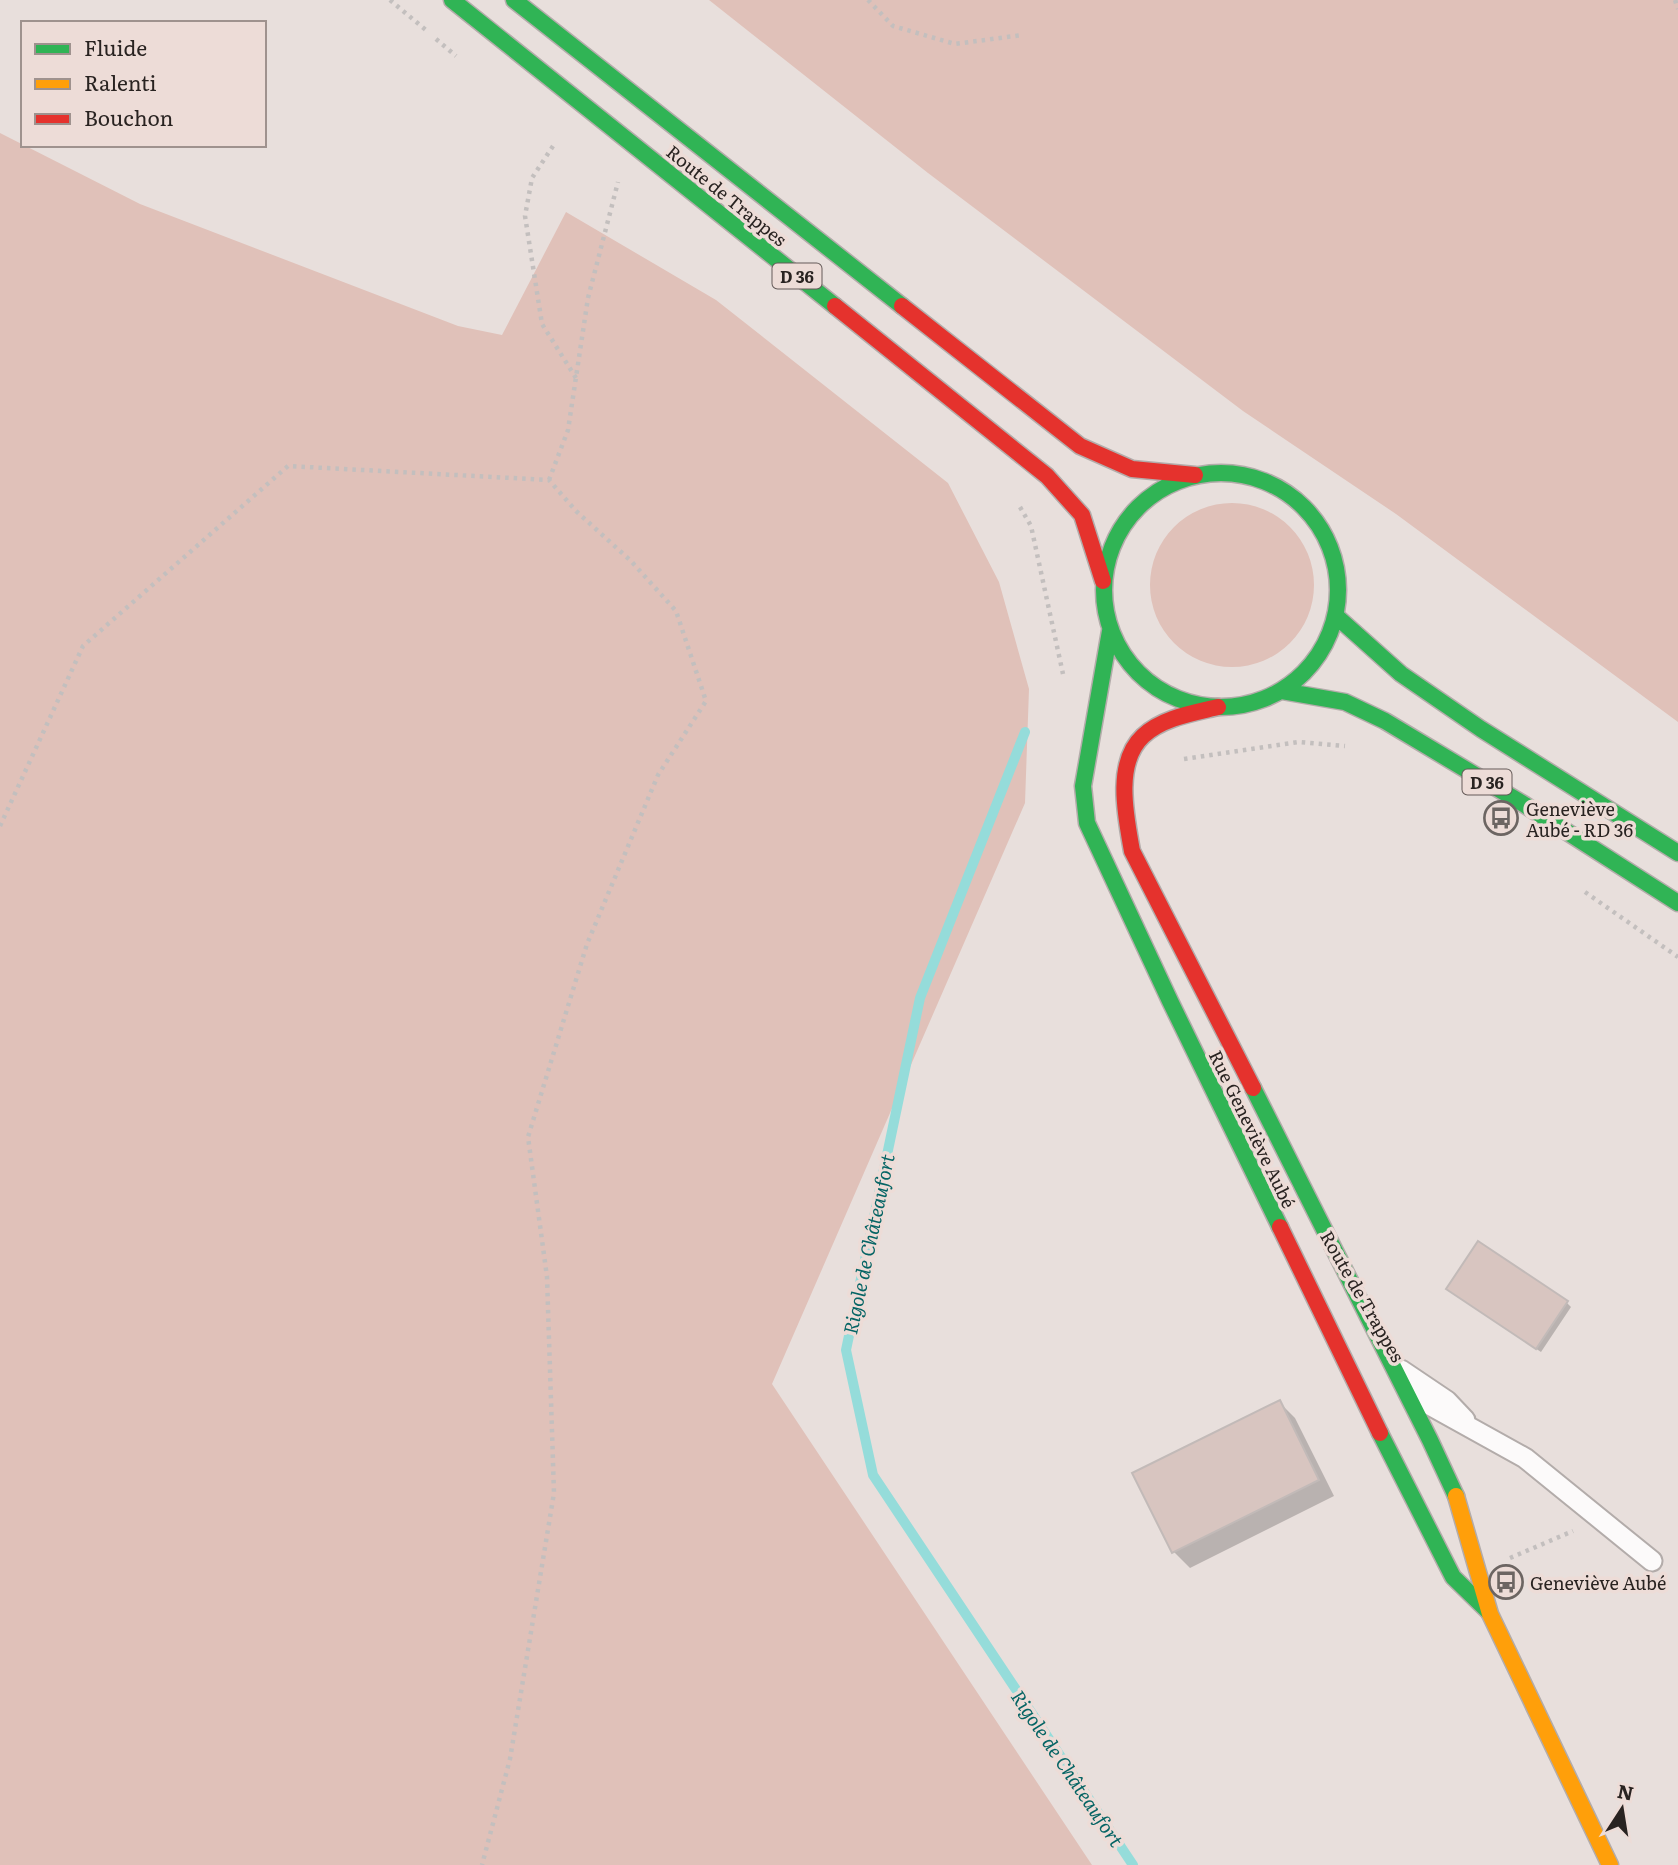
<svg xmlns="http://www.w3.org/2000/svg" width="1678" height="1865" viewBox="0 0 1678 1865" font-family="Literata,serif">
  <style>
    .green { fill: #e0c1b9 }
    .shadow { fill: #0003 }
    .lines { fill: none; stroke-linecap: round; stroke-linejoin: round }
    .stream { stroke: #95dcda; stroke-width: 10 }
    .building { fill: #d8c5c0; stroke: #c2bab8; stroke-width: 2 }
    .lane-casing { stroke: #b3acaa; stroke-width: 23 }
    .fast-casing { stroke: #b3acaa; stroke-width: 19 }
    .slow-casing { stroke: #b3acaa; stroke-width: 19 }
    .jam-casing { stroke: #b3acaa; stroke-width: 19 }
    .path { stroke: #c3bfbe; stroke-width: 4.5; stroke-dasharray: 3.5 5; stroke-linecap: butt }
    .lane { stroke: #fcfafa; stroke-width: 19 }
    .fast { stroke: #30b455; stroke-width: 16 }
    .slow { stroke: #ff9f0a; stroke-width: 16 }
    .jam { stroke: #e5322d; stroke-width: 16 }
    .labels { text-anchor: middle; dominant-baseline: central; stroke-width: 7; stroke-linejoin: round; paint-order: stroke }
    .shield { fill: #eddcd7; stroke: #645a58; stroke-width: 2 }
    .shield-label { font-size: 16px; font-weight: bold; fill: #292321 }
    .street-label { font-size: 18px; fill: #292321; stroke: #eddcd7 }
    .poi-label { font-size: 18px; fill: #292321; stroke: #eddcd7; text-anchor: start }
    .water-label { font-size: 19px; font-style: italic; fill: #056464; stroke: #eddcd7 }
  </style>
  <rect width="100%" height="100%" fill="#e8dfdc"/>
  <path class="green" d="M709,0H1678V722L1396,514L1243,411L928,173Z
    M0,133L140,204L458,326L502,335L566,212L716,300L948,483L999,582L1029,689L1025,803L772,1384L1092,1865H0Z
    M1150 585a82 82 0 1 1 164 0a82 82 0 1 1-164 0Z"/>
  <path class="shadow" d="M1453,1294L1567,1303L1571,1307L1541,1352Z
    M1279,1402L1295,1418L1334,1496L1190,1568L1174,1552L1135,1474Z"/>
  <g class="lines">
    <path class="stream" d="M1025,732L920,998L846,1350L873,1475L1133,1865"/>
  </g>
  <path class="building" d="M1478,1241L1568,1301L1536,1349L1446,1289Z
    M1280,1400L1319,1480L1172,1553L1132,1473Z"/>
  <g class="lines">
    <g class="lane-casing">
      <path id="lane" d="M1401,1370L1447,1401L1465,1420
        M1415,1397L1525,1458L1652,1561"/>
    </g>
    <g class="fast-casing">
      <path id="fast" d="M452,0L835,306
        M514,0L902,306
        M1104 590a117 117 0 1 1 234 0a117 117 0 1 1-234 0Z
        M1336,616L1401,674L1481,729L1678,853
        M1110,631L1083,786L1087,823L1170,1001L1280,1227
        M1282,691L1345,702L1385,721L1525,805L1678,903
        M1253,1088L1430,1440L1456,1496
        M1380,1433L1453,1577L1489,1612"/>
    </g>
    <g class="slow-casing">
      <path id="slow" d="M1456,1496L1490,1614L1610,1865"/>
    </g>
    <g class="jam-casing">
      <path id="jam" d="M835,306L1047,476L1082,515L1103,581
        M902,306L1080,446L1132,469L1195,475
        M1218,707C1193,713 1162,718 1143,736C1114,763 1126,817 1132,851L1253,1088
        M1280,1227L1380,1433"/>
    </g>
    <path class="path" d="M390,0L427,31
      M868,0L893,26L955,44L1022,35
      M1675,0L1678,9
      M436,39L456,56
      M553,146L532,178L525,216L542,324L576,378
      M549,480L568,430L588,298L618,182
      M1020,507L1031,526L1063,674
      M1184,759L1298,742L1345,746
      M0,826L83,646L288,466L549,480L576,511L631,561L676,611L706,701L658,775L587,944L528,1137L547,1277L554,1493L510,1759L482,1865
      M1585,892L1678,957
      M1510,1558L1573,1531"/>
    <use href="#lane" class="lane"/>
    <use href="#fast" class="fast"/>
    <use href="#slow" class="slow"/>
    <use href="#jam" class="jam"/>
  </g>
  <defs>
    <g id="bus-ring" transform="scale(1.75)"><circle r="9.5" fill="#eddcd7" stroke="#6c6562" stroke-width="1.5"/><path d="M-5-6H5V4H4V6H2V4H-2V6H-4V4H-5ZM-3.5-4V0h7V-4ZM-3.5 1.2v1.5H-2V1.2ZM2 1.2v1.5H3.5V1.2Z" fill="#6c6562"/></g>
  </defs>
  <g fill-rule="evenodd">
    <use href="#bus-ring" x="1501" y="818"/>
    <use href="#bus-ring" x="1506" y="1582"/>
  </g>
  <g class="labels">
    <g class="shield">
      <rect x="772.5" y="263.5" width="49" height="25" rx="5"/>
      <rect x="1462.5" y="769.5" width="49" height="25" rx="5"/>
    </g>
    <g class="shield-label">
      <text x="797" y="276">D 36</text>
      <text x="1487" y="782">D 36</text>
    </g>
    <g class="street-label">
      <text transform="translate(727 195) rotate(39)">Route de Trappes</text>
      <text transform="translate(1253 1129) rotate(64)">Rue Geneviève Aubé</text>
      <text transform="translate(1363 1296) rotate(60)">Route de Trappes</text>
    </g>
    <g class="poi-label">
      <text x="1526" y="808">Geneviève<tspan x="1526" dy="21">Aubé - RD 36</tspan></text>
      <text x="1530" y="1582">Geneviève Aubé</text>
    </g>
    <g class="water-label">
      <text transform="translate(868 1244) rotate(-78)">Rigole de Châteaufort</text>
      <text transform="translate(1068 1768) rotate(56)">Rigole de Châteaufort</text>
    </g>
  </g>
  <rect x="21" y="21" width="245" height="126" fill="#eddcd7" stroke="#9f928e" stroke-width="2"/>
  <rect x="35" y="44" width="35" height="10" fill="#30b455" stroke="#9f928e" stroke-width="2"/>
  <text x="84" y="56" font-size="21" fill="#292321">Fluide</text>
  <rect x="35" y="79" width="35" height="10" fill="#ff9f0a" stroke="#9f928e" stroke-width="2"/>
  <text x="84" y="91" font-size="21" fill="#292321">Ralenti</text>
  <rect x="35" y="114" width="35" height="10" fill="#e5322d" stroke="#9f928e" stroke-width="2"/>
  <text x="84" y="126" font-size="21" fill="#292321">Bouchon</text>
  <g transform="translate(1622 1809) rotate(12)" stroke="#eddcd7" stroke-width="5" paint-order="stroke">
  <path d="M0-5L12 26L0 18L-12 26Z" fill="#292321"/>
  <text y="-10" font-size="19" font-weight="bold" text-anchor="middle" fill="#292321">N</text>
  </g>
</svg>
